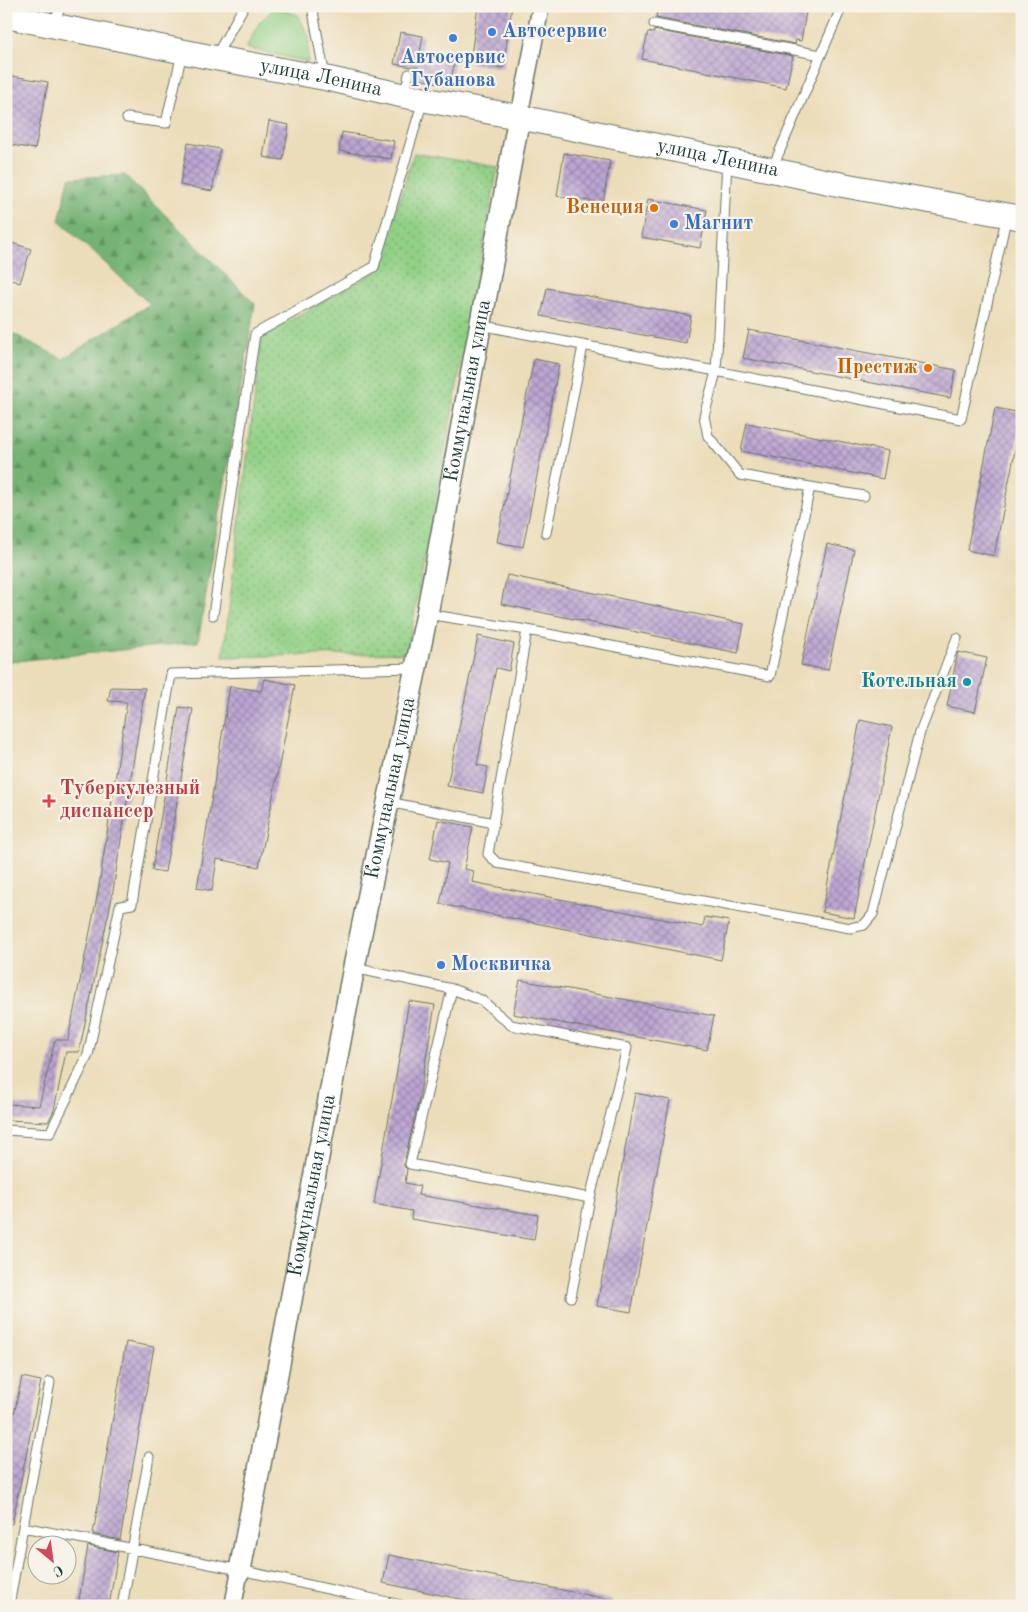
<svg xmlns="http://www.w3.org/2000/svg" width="1028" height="1612" viewBox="0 0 1028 1612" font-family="'Old Standard TT',serif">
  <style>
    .grass { fill: #92d086; stroke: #58865d }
    .forest { fill: url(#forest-firs); stroke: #4a7854 }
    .garden { fill: url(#garden-dots); stroke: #58865d }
    .building { fill: url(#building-cross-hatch) }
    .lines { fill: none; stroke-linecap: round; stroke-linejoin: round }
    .service-casing { stroke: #677563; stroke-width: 11 }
    .minor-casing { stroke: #677563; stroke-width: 19 }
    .tertiary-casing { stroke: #677563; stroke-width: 24 }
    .secondary-casing { stroke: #677563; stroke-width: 26 }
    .service { stroke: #fff; stroke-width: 9 }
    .minor { stroke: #fff; stroke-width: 16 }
    .tertiary { stroke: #fff; stroke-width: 21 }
    .secondary { stroke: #fff; stroke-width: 24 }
    .shop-dot { fill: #3f7fe0; stroke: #f7f3e8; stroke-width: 2 }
    .food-dot { fill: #e8710a; stroke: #f7f3e8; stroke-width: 2 }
    .culture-dot { fill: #0f9aa8; stroke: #f7f3e8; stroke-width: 2 }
    .health-dot { fill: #e0444e; stroke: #f7f3e8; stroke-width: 2 }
    .labels { text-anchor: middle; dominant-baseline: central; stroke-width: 4.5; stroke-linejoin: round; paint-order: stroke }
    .shop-label { font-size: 20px; font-weight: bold; fill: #366cbe; stroke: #f7f3e8; text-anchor: start }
    .street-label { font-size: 20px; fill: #1f3d34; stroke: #f7f3e8 }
    .food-label { font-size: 20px; font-weight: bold; fill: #c56008; stroke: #f7f3e8; text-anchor: end }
    .culture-label { font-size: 20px; font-weight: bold; fill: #0d838f; stroke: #f7f3e8; text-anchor: end }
    .health-label { font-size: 20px; font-weight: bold; fill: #be3a42; stroke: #f7f3e8; text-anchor: start }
  </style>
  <defs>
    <pattern id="forest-firs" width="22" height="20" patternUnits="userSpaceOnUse" patternTransform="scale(1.25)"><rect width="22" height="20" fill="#75b273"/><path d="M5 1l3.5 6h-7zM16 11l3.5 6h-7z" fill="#5f925f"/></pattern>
    <pattern id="garden-dots" width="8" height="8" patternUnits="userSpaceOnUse" patternTransform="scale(1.25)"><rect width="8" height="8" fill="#92d086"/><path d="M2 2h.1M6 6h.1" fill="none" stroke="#77aa6e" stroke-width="1.8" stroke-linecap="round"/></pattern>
    <pattern id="building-cross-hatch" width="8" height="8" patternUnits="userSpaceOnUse" patternTransform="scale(1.25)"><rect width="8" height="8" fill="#bda6d3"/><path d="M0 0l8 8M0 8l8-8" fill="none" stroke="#9988ac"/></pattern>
  </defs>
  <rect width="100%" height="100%" fill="#f7f3e8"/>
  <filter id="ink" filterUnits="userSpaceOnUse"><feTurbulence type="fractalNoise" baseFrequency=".02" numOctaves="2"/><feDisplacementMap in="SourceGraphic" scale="10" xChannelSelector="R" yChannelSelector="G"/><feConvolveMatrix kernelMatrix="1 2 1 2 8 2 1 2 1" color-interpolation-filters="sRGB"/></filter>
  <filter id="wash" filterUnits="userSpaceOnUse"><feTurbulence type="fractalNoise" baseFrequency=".0096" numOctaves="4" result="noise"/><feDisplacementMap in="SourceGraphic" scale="20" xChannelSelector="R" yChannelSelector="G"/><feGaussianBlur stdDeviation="1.12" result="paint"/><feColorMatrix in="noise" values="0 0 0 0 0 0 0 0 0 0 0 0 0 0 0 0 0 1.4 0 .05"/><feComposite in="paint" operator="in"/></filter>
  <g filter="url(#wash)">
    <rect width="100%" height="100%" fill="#ecddba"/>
    <path class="grass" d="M274,8L298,15L309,37L308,62L246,48L258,24Z"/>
    <path class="forest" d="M125,175L255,304L198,642L7,662L6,330L63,359L150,304L59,221L69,178Z"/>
    <path class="garden" d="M414,153L498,167L407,653L223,657L262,336L377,271Z"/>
    <g id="blocks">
      <path class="building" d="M478,6H512L503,68L470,63Z
        M658,6H771L806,12L801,41L796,40L795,44L656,18Z
        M654,30L793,56L786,88L642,59L648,32L654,33Z
        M400,32L423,36L420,52L455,59L450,85L417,79L419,68L394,64Z
        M6,75L48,82L35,149L6,144Z
        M269,121L289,125L283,160L263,157Z
        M342,132L394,141L391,159L339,151Z
        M188,143L220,149L212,191L180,185Z
        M564,153L610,161L603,203L557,196Z
        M648,199L707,210L700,248L641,237Z
        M6,241L31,249L20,283L6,278Z
        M547,288L691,316L686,343L541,316Z
        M749,330L956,370L950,398L743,358Z
        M534,359L559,364L523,547L497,542Z
        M995,408L1022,413V416L994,556L967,550Z
        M747,423L888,451L883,479L741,451Z
        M827,544L854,550L828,670L801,665Z
        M507,575L744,624L738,653L501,604Z
        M478,636L514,644L509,671L496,668L477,765L488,767L483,793L447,786Z
        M958,652L987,658L975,712L947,706Z
        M264,679L295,685L259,867L217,859L212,891L197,888L230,686L261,691Z
        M111,687L145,688L112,897L79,1052H66L54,1110L48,1122L6,1120V1104L39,1106L55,1040H68L98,892L127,702L108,701Z
        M179,707L193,709L165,872L152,870Z
        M860,720L892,727L854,918L822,912Z
        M438,820L473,827L464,869L474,871L472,882L703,927L705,917L729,921L721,960L440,904L448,863L430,859Z
        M520,980L714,1016L707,1050L513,1014Z
        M409,1001L435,1005L419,1099L404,1163V1166L407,1169L405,1183L420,1186L418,1195L538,1215L534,1240L411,1219L412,1211L374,1204Z
        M635,1093L670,1100L631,1312L597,1306Z
        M126,1342L154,1347L120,1540L93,1534Z
        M22,1377L41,1381L12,1524H6V1452Z
        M88,1546L118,1552L109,1606H78Z
        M389,1555L612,1600V1606H494L383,1583Z"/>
    </g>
  </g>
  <g filter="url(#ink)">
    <use href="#blocks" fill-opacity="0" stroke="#677563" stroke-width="1"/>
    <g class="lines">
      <g class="service-casing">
        <path id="service" d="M312,6L325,77
          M654,24L821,55
          M55,25L60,6
          M216,56L244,6
          M405,95L409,74
          M127,118L166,123L182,53
          M727,162L716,372L704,416L708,436L740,475L864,496
          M772,169L842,6
          M480,325L961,419L1007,215
          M546,533L583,346
          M427,614L527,630L770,676L810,487
          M213,615L255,334L374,267L423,100
          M527,630L488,854L497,863L850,928L864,925L873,914L920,732L957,638
          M388,802L494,823
          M354,968L452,989L481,1000L511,1025L627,1048L590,1198L410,1164L452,989
          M6,1130L50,1133L88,1055L120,906L132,904L171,674L415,668
          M571,1297L590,1198
          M23,1527L50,1382
          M123,1601L149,1457
          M9,1606L23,1527L240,1570L406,1606"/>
      </g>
      <g class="minor-casing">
        <path id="minor" d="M519,117L541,6
          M233,1606L240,1570"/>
      </g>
      <g class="tertiary-casing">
        <g id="tertiary">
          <path id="s1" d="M240,1570L354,967L427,614L519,117"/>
        </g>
      </g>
      <g class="secondary-casing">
        <g id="secondary">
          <path id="s2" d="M6,16L215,58L325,78L405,96L519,117L843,185L1022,218"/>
        </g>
      </g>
      <use href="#service" class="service"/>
      <use href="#minor" class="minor"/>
      <use href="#tertiary" class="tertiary"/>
      <use href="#secondary" class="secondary"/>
    </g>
  </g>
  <g class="shop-dot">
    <circle cx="492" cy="32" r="5"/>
    <circle cx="453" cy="38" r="5"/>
    <circle cx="674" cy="224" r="5"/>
    <circle cx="441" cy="965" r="5"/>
  </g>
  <g class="food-dot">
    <circle cx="654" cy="208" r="5"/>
    <circle cx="928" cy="368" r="5"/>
  </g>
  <circle class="culture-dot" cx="967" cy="682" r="5"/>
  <path class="health-dot" d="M46.5 793.5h5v5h5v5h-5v5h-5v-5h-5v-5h5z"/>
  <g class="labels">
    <g class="shop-label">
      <text x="502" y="32">Автосервис</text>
      <text x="453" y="58" text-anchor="middle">Автосервис<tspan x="453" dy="23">Губанова</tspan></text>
      <text x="684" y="224">Магнит</text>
      <text x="451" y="965">Москвичка</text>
    </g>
    <g class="street-label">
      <text stroke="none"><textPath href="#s2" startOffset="321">улица Ленина</textPath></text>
      <text stroke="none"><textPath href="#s2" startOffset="726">улица Ленина</textPath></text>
      <text stroke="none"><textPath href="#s1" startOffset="1201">Коммунальная улица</textPath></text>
      <text stroke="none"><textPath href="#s1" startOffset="796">Коммунальная улица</textPath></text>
      <text stroke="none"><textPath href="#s1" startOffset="391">Коммунальная улица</textPath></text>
    </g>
    <g class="food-label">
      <text x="644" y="208">Венеция</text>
      <text x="918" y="368">Престиж</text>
    </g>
    <g class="culture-label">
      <text x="957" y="682">Котельная</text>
    </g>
    <g class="health-label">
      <text x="60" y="789">Туберкулезный<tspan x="60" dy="23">диспансер</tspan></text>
    </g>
  </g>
  <rect width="1028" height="1612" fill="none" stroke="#f7f3e8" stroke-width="25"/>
  <g transform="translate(52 1560) rotate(151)"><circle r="24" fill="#f7f3e8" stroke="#a1aaa0"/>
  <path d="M0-4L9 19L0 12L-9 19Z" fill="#d1495b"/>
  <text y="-8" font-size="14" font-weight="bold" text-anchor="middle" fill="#1f3d34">С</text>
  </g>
</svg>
